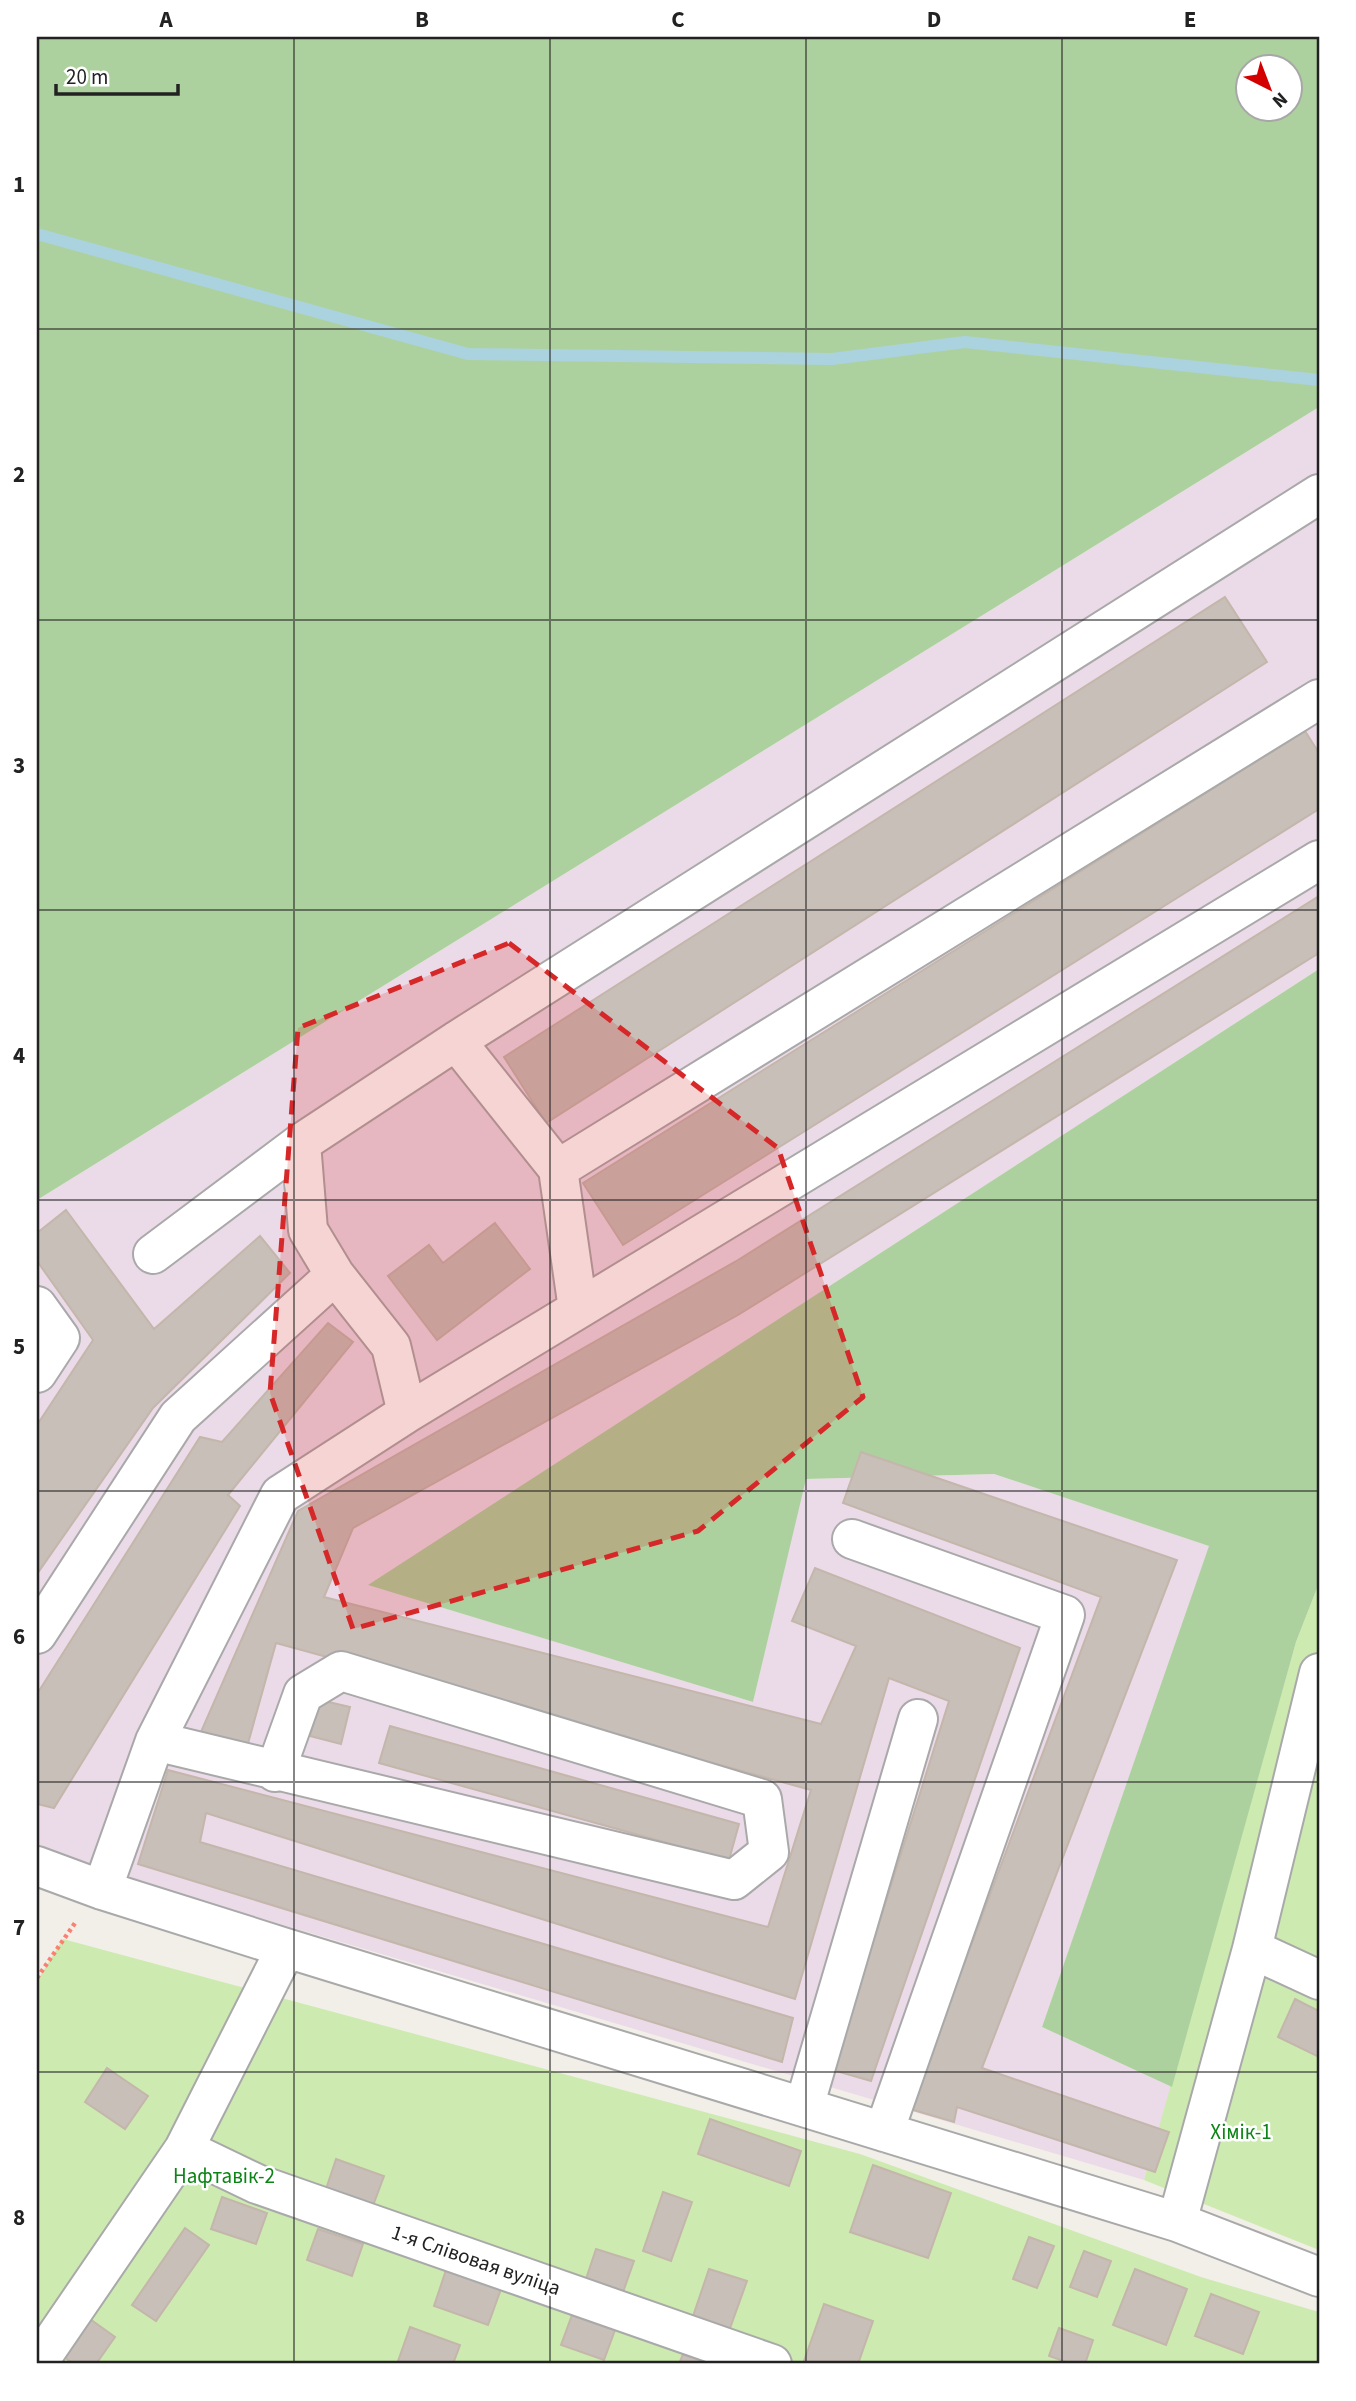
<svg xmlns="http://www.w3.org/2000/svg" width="1356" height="2401" viewBox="0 0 1356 2401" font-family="'Source Sans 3',sans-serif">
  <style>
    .industrial { fill: #ebdbe8 }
    .grass { fill: #cdebb0 }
    .forest { fill: #add19e; fill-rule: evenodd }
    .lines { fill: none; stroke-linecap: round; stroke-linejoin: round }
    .stream { stroke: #aad3df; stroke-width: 12 }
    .building { fill: #c7bfb8; stroke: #c4b6ab; stroke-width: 2 }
    .minor-casing { stroke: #a9a9a9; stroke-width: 42 }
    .path { stroke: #fa8072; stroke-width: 4.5; stroke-dasharray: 3.5 3.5; stroke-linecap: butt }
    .minor { stroke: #fff; stroke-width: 38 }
    .marked { fill: #d62828; fill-opacity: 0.2; stroke: #d62828; stroke-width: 5; stroke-dasharray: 14 9; stroke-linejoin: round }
    .grid { fill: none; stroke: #222; stroke-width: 2; stroke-opacity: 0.55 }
    .labels { text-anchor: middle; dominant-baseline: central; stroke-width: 5; stroke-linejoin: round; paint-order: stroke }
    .park-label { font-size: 21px; fill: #0c8416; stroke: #fff }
    .street-label { font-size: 21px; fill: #222; stroke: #fff }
    .neatline { fill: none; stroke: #222; stroke-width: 2.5 }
    .grid-label { font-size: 23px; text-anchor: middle; font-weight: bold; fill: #222 }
  </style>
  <rect width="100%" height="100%" fill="#f2efe9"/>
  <path class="industrial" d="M1319,407V969L369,1585L753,1702L805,1479L994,1474L1210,1546L1042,2027L1172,2087L1144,2180L145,1884L37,1861V1200Z"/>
  <path class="grass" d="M1319,1583V2250L1144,2180L1296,1642Z
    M63,1939L860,2154L1201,2277L1319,2312V2364H37V1981Z"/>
  <path class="forest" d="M37,37H1319V407L37,1200ZM1248,66H1290V108H1248Z
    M1319,969V1583L1296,1642L1172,2087L1042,2027L1209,1546L994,1474L806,1479L753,1702L368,1585Z"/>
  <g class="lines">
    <path class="stream" d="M37,234L468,354L832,359L965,342L1319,380"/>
  </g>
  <path class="building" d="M1225,597L1267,662L546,1123L504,1057Z
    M1305,731L1319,753V809L623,1245L583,1183Z
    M1319,896V953L738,1315L353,1528L324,1597L821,1724L856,1646L792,1621L815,1568L1020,1648L871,2081L833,2070L949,1701L889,1678L795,1999L206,1813L200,1842L793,2018L782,2062L138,1864L168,1770L768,1927L811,1790L276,1643L247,1747L200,1734L298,1511L738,1260Z
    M66,1210L154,1329L260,1236L290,1273L153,1408L37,1574V1425L93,1340L37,1261V1233Z
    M495,1223L530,1269L437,1340L388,1276L429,1245L443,1263Z
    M328,1323L353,1342L228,1495L240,1506L54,1808L37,1804V1694L200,1437L222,1442Z
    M861,1452L1177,1560L982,2068L1169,2132L1155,2172L957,2107L954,2122L910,2109L1101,1597L843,1503Z
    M320,1700L350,1707L341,1744L310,1736Z
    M390,1726L739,1824L729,1860L379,1763Z
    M1295,1999L1319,2011V2057L1278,2037Z
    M107,2068L148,2096L125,2129L85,2102Z
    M710,2119L801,2151L789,2186L698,2154Z
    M336,2159L384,2176L371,2211L324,2195Z
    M873,2165L951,2193L928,2258L850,2232Z
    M663,2192L692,2202L671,2261L643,2251Z
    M222,2197L267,2213L256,2244L211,2229Z
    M185,2228L209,2245L156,2321L132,2305Z
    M318,2229L363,2244L352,2276L307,2260Z
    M1029,2237L1054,2246L1037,2288L1013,2279Z
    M596,2249L634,2261L622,2295L585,2282Z
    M1084,2251L1111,2261L1097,2297L1070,2287Z
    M709,2269L747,2281L729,2331L692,2319Z
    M1135,2269L1187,2289L1166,2345L1113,2325Z
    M446,2270L501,2289L488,2325L434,2306Z
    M1211,2294L1259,2312L1243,2354L1195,2336Z
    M824,2304L873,2321L858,2364H814L804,2361Z
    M572,2315L615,2330L604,2360L561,2345Z
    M90,2319L115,2337L96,2364H74L64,2357Z
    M410,2327L460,2345L453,2364H397Z
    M1059,2328L1093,2340L1085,2364H1072L1049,2356Z
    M683,2354L713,2364H679Z"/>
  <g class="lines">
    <g class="minor-casing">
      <path id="minor" d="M456,1041L558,1169L578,1309
        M301,1143L308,1230L335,1275L391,1346L407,1413
        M558,1169L1319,699
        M153,1254L301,1143L456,1041L1319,494
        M37,1306L60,1338L37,1373
        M852,1539L1065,1615L884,2132
        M37,1634L178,1417L335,1275
        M155,1741L734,1880L769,1852L762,1799L341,1671L303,1694L275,1772
        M37,1866L102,1890L286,1948L1177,2222L1319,2277
        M102,1890L155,1741L280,1495L407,1413L1319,860
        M1252,1949L1319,1980
        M804,2107L918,1719
        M184,2149L257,2184L772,2364
        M1177,2222L1252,1949L1319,1673
        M37,2364L184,2149L286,1948"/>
    </g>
    <path class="path" d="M37,1978L75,1923"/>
    <use href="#minor" class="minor"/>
  </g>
  <path class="marked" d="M509,943L778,1148L863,1397L698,1531L353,1629L270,1393L298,1028Z"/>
  <path class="grid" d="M294,37V2364M550,37V2364M806,37V2364M1062,37V2364M37,329H1319M37,620H1319M37,910H1319M37,1200H1319M37,1491H1319M37,1782H1319M37,2072H1319"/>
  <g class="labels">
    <g class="park-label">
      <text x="1241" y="2132">Хімік-1</text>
      <text x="224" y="2176">Нафтавік-2</text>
    </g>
    <g class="street-label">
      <text transform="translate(476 2260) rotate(19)">1-я Слівовая вуліца</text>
    </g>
  </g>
  <rect width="1356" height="2401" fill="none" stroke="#ffffff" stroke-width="77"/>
  <g transform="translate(1269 88) rotate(138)"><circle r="33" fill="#ffffff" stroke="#a7a7a7" stroke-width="2"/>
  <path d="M0-5L12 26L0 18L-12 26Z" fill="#d40000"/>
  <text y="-10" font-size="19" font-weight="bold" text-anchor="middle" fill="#222222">N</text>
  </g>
  <path d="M56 84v10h122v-10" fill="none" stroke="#222222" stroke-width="3.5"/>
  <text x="66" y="84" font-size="21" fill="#222222" stroke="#ffffff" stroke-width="5" paint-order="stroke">20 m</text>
  <rect x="38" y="38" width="1280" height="2324" class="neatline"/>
  <g class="grid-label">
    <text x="166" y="27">A</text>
    <text x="422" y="27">B</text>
    <text x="678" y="27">C</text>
    <text x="934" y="27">D</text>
    <text x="1190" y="27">E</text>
    <text x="19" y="192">1</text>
    <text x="19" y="482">2</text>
    <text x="19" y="773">3</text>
    <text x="19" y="1063">4</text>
    <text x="19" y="1354">5</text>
    <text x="19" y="1644">6</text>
    <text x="19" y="1935">7</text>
    <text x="19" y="2225">8</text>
  </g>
</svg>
